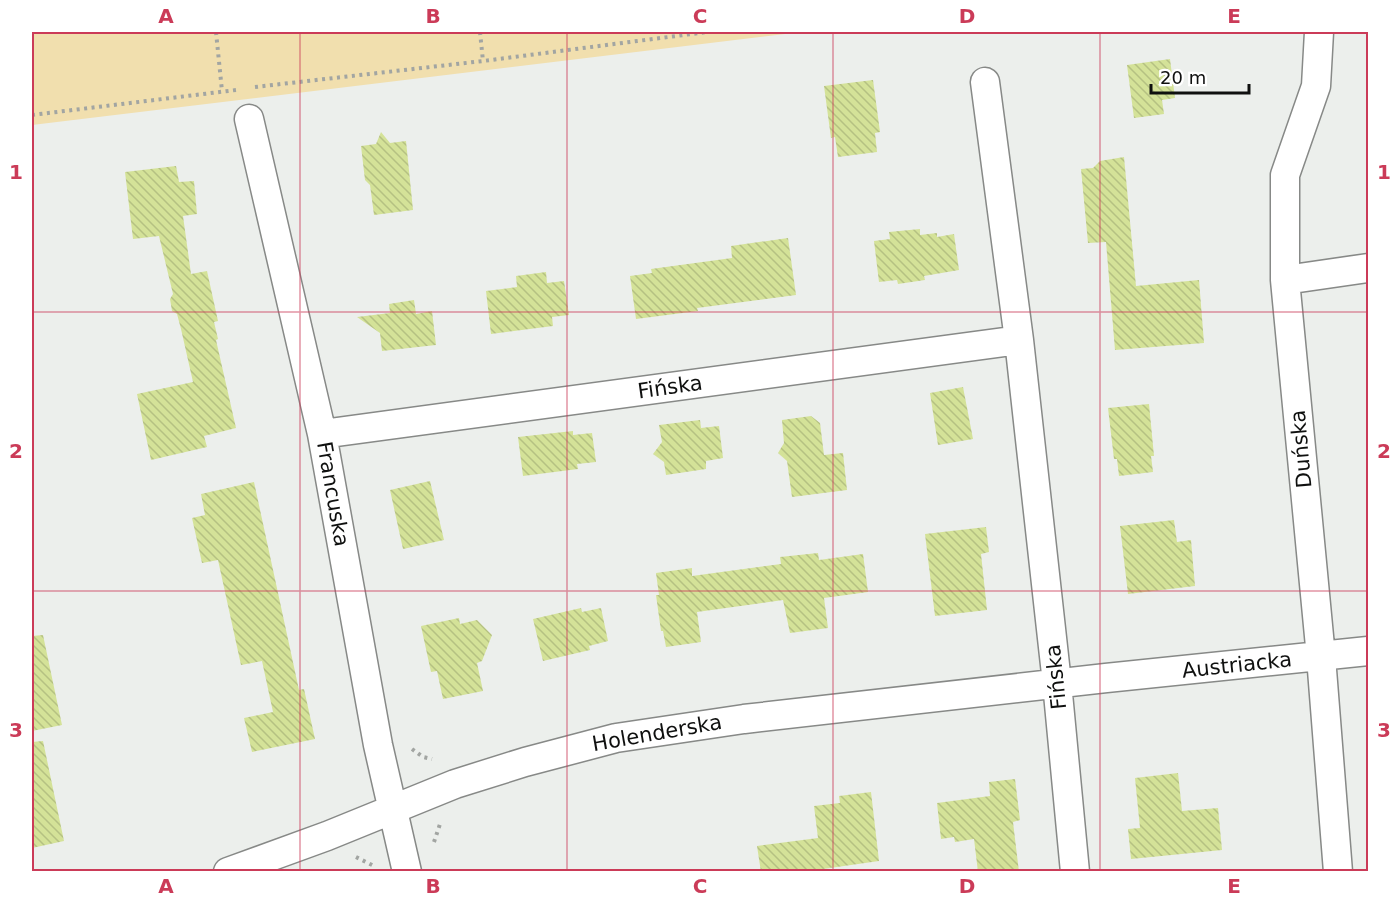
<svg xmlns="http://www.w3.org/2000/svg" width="1400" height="903" viewBox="0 0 1400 903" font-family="'DejaVu Sans',sans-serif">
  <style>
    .green { fill: #f1dfae }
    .building { fill: url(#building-back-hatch) }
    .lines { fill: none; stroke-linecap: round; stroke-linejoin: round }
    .street-casing { stroke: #878987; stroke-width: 31 }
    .path { stroke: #a2a5a2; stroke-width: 4; stroke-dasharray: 3 4.5; stroke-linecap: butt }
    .street { stroke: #fff; stroke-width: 28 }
    .grid { fill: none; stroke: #cb3b58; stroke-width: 1.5; stroke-opacity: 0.55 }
    .labels { text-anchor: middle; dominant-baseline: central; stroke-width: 4.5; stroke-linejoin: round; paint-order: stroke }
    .street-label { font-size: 21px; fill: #0f100f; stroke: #fff }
    .neatline { fill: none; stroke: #cb3b58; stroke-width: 2 }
    .grid-label { font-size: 20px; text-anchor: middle; font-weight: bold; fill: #cb3b58 }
  </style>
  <defs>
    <pattern id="building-back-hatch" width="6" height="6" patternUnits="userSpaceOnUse" patternTransform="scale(1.5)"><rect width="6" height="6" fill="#d4e298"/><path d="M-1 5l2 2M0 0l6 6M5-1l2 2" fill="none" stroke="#b5c182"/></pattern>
  </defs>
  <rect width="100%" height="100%" fill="#ecefec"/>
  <path class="green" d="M32,32H802L32,125Z"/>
  <path class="building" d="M1170,59L1175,98L1162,100L1164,114L1134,118L1127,65Z
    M873,80L880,132L875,133L877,152L838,157L835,137L831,138L824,86Z
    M381,132L390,143L406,141L413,210L374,215L370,185L365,180L361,146L376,144Z
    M1124,157L1136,286L1199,280L1204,343L1115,350L1106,242L1088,243L1081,169L1093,168L1100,161Z
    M176,166L179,182L194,181L197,214L183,216L191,274L207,271L218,321L214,322L218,339L216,340L236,428L204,436L207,447L151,460L137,394L193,382L181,329L177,314L172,311L170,299L173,294L159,236L133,239L125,172Z
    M920,229V235L937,233V237L954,234L959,270L924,276L925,280L898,284L897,280L879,282L874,241L890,239L889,232Z
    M788,238L796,295L697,308L698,311L636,319L630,276L652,273L651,269L732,258L731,246Z
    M546,272L547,283L564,281L569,315L552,317L553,326L491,334L486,291L517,287L516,276Z
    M414,300L416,314L432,311L436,345L382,351L380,333L357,317L390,313L389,304Z
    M963,387L973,439L938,445L930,393Z
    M1149,404L1154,456H1151L1153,472L1119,476L1117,459H1114L1108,408Z
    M811,416L820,423L824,455L843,453L847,490L792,497L787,461L778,453L784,443L782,420Z
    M700,420L701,428L719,426L723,458L706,461V469L666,475L664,462L653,454L662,442L659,425Z
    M573,431V435L592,433L596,462L577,464L578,469L523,476L518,437Z
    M430,481L444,540L403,549L390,490Z
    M254,482L299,690L304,689L315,739L252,752L244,718L273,712L262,661L241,665L218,560L202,563L192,518L205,515L201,494Z
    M1174,520L1177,542L1191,540L1195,586L1128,594L1120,526Z
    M986,527L989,552L981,554L987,610L935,616L925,534Z
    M818,553L819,560L863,554L868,592L824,598L828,628L790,633L783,600L697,612L701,642L666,647L663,631H661L656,595H659L656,573L692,568V576L781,564L780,557Z
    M581,608L582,612L601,608L608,641L589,646L590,650L543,661L533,619Z
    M459,618L460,624L477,620L492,635L482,661L477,663L483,691L443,699L437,671L431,672L421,626Z
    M43,635L62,725L32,731V636Z
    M43,741L64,841L32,848V742Z
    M1178,773L1182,811L1218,808L1222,850L1131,859L1128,829L1140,828L1135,778Z
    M1015,779L1020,820L1013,822L1019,872H978L974,839L955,842L954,837L941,839L937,803L990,796L989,782Z
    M871,792L879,861L802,872H761L757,846L818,838L814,806L840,803L839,796Z"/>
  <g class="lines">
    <g class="street-casing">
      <path id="street" d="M1319,32L1316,86L1285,175V280L1321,657L1338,872
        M985,82L1019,340L1057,683L1075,872
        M249,119L322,434L378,745L407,872
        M1285,280L1368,268
        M322,434L1019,340
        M228,872L327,836L455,784L525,762L616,738L744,719L1106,678L1368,651"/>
    </g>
    <path class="path" d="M216,32L222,91
      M480,32L483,61
      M255,87L483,61L707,32
      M32,115L236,90
      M412,749L423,757L432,759
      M434,842L440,824
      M356,857L374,866"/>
    <use href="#street" class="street"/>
  </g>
  <path class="grid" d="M300,32V872M567,32V872M833,32V872M1100,32V872M32,312H1368M32,591H1368"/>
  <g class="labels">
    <g class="street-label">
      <text transform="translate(670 387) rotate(-8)">Fińska</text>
      <text transform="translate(1301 449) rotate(-95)">Duńska</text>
      <text transform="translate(333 494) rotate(80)">Francuska</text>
      <text transform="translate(1237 665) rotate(-6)">Austriacka</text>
      <text transform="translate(1056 677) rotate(-96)">Fińska</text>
      <text transform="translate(657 733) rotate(-10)">Holenderska</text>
    </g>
  </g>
  <rect width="1400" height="903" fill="none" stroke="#ffffff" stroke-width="66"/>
  <path d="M1151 84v9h98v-9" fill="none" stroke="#0f100f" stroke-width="3"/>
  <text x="1160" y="84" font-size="18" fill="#0f100f" stroke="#ffffff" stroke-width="4.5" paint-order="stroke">20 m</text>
  <rect x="33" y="33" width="1334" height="837" class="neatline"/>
  <g class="grid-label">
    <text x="166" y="23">A</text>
    <text x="433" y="23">B</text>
    <text x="700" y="23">C</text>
    <text x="967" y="23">D</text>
    <text x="1234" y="23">E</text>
    <text x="16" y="179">1</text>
    <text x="1384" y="179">1</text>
    <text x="16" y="458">2</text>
    <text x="1384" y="458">2</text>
    <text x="16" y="737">3</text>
    <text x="1384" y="737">3</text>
    <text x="166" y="893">A</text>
    <text x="433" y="893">B</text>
    <text x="700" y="893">C</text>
    <text x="967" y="893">D</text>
    <text x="1234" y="893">E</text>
  </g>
</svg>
